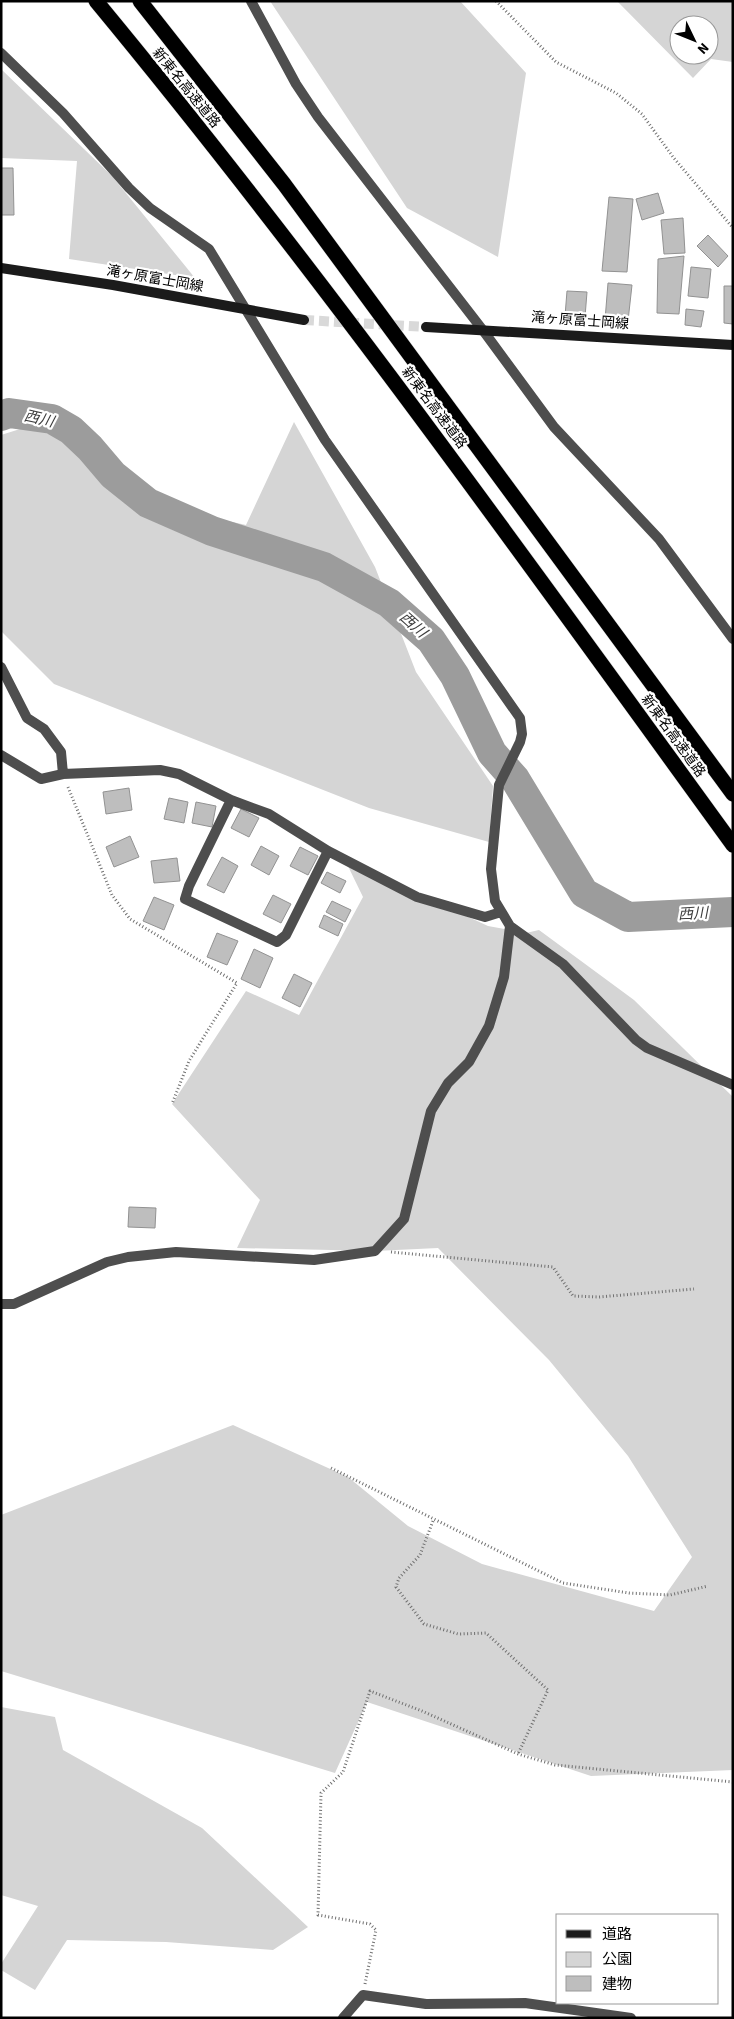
<svg xmlns="http://www.w3.org/2000/svg" width="734" height="2019" viewBox="0 0 734 2019" font-family="'Source Sans 3','Noto Sans JP',sans-serif">
  <style>
    .green { fill: #d5d5d5; fill-rule: evenodd }
    .lines { fill: none; stroke-linecap: round; stroke-linejoin: round }
    .river { stroke: #9c9c9c; stroke-width: 30 }
    .building { fill: #bebebe; stroke: #929292 }
    .secondary-tunnel { stroke: #d9d9d9; stroke-width: 10; stroke-dasharray: 10 5; stroke-linecap: butt }
    .highway-casing { stroke: #dbdbdb; stroke-width: 16 }
    .path { stroke: #707070; stroke-width: 3; stroke-dasharray: 1 2.5; stroke-linecap: butt }
    .street { stroke: #4e4e4e; stroke-width: 10 }
    .secondary { stroke: #1b1b1b; stroke-width: 10 }
    .highway { stroke: #000; stroke-width: 15 }
    .labels { text-anchor: middle; dominant-baseline: central; stroke-width: 4.5; stroke-linejoin: round; paint-order: stroke }
    .street-label { font-size: 14px; fill: #000; stroke: #fff }
    .water-label { font-size: 15px; font-style: italic; fill: #3d3d3d; stroke: #fff }
  </style>
  <rect width="100%" height="100%" fill="#fff"/>
  <path class="green" d="M270,1H460L526,73L498,257L407,208Z
    M617,1H733V62L711,59L693,78ZM679,25H709V55H679Z
    M1,69L112,176L195,278L69,259L77,161L1,158Z
    M52,419L148,503L246,525L294,422L375,567L416,672L493,786L489,842L369,808L54,684L1,631V435Z
    M345,860L488,926L526,933L539,930L634,1000L733,1097V1770L591,1776L367,1702L335,1773L1,1671V1515L233,1425L348,1477L408,1526L482,1564L654,1611L692,1557L628,1456L549,1360L438,1248L375,1251L237,1248L260,1200L172,1104L246,991L299,1015L363,897Z
    M1,1707L55,1717L63,1750L202,1828L308,1927L273,1950L166,1942L67,1940L35,1990L1,1970V1964L38,1906L1,1895Z"/>
  <g class="lines">
    <path class="river" d="M1,416L9,413L52,419L71,430L90,448L113,475L148,503L212,531L324,567L389,603L431,640L455,676L492,753L515,779L584,893L628,917L733,912"/>
  </g>
  <path class="building" d="M1,168H13L14,215H1Z
    M658,193L664,213L642,220L636,199Z
    M609,197L633,199L627,272L602,271Z
    M683,218L685,253L664,254L661,220Z
    M708,235L728,256L718,267L697,246Z
    M684,256L679,314L657,313L658,259Z
    M691,267L711,269L708,298L688,296Z
    M608,283L632,285L628,321L605,320Z
    M724,286H733V324L724,323Z
    M567,291L587,292L585,317L565,316Z
    M686,309L704,311L701,327L685,325Z
    M129,788L132,810L106,814L103,792Z
    M169,798L188,802L184,823L164,819Z
    M196,802L216,806L212,827L192,823Z
    M241,809L259,818L249,837L231,828Z
    M130,836L139,857L114,867L106,847Z
    M261,846L279,856L269,875L251,865Z
    M300,847L318,856L308,875L290,866Z
    M222,857L238,866L224,893L207,885Z
    M177,858L180,881L154,883L151,861Z
    M327,872L346,881L340,893L321,883Z
    M273,895L291,904L281,923L263,914Z
    M154,897L174,905L164,930L143,921Z
    M332,901L351,910L345,922L326,912Z
    M324,915L343,924L338,936L319,927Z
    M217,933L238,941L227,965L207,957Z
    M254,949L273,958L260,988L241,979Z
    M294,974L312,983L300,1007L282,998Z
    M129,1207L156,1208L155,1228L128,1227Z"/>
  <g class="lines">
    <path class="secondary-tunnel" d="M304,320L426,327"/>
    <g class="highway-casing">
      <path id="highway" d="M96,1C321,273 526,560 733,845
        M140,1L284,184L733,794"/>
    </g>
    <path class="path" d="M496,1L556,62L616,93L642,114L673,157L733,228
      M68,787L112,895L130,919L237,983L189,1061L172,1104
      M391,1252L553,1267L573,1296L599,1297L694,1289
      M331,1468L563,1583L629,1593L670,1595L708,1586
      M433,1521L420,1555L399,1578L396,1587L424,1624L458,1634L486,1633L548,1690L518,1754
      M365,1984L376,1930L370,1924L318,1915L321,1793L343,1772L370,1691L422,1711L518,1754L555,1765L733,1782"/>
    <path class="street" d="M251,1L296,84L318,117L482,329L554,427L659,539L733,639
      M1,53L63,113L129,188L150,208L209,249L325,440L520,718L522,734L520,742L499,785L491,869L495,901L510,926L563,964L636,1040L647,1048L733,1085
      M1,667L27,718L44,729L61,752L63,774
      M1,755L41,779L63,774L160,770L179,774L231,800L269,814L328,851L417,897L485,917L501,912
      M231,800L189,886L185,899L277,942L286,935L328,851
      M1,1304H14L107,1262L128,1257L176,1252L314,1260L375,1251L404,1219L431,1111L448,1083L469,1062L489,1026L504,977L510,926
      M343,2018L363,1995L426,2004L525,2003L631,2018"/>
    <path class="secondary" d="M1,268L113,285L304,320
      M426,327L733,345"/>
    <use href="#highway" class="highway"/>
  </g>
  <g class="labels">
    <g class="street-label">
      <text transform="translate(186 88) rotate(51)">新東名高速道路</text>
      <text transform="translate(155 279) rotate(10)">滝ヶ原富士岡線</text>
      <text transform="translate(580 321) rotate(4)">滝ヶ原富士岡線</text>
      <text transform="translate(434 408) rotate(53)">新東名高速道路</text>
      <text transform="translate(673 736) rotate(54)">新東名高速道路</text>
    </g>
    <g class="water-label">
      <text transform="translate(39 419) rotate(13)">西川</text>
      <text transform="translate(413 625) rotate(42)">西川</text>
      <text transform="translate(693 914) rotate(-3)">西川</text>
    </g>
  </g>
  <rect width="734" height="2019" fill="none" stroke="#000000" stroke-width="5"/>
  <rect x="556" y="1914" width="162" height="90" fill="#ffffff" stroke="#999999"/>
  <rect x="566" y="1930" width="25" height="8" fill="#1b1b1b" stroke="#999999"/>
  <text x="602" y="1939" font-size="15" fill="#000000">道路</text>
  <rect x="566" y="1952" width="25" height="15" fill="#d5d5d5" stroke="#999999"/>
  <text x="602" y="1964" font-size="15" fill="#000000">公園</text>
  <rect x="566" y="1976" width="25" height="15" fill="#bebebe" stroke="#999999"/>
  <text x="602" y="1989" font-size="15" fill="#000000">建物</text>
  <g transform="translate(694 40) rotate(133)"><circle r="24" fill="#ffffff" stroke="#999999"/>
  <path d="M0-4L9 19L0 12L-9 19Z" fill="#000000"/>
  <text y="-8" font-size="14" font-weight="bold" text-anchor="middle" fill="#000000">N</text>
  </g>
</svg>
